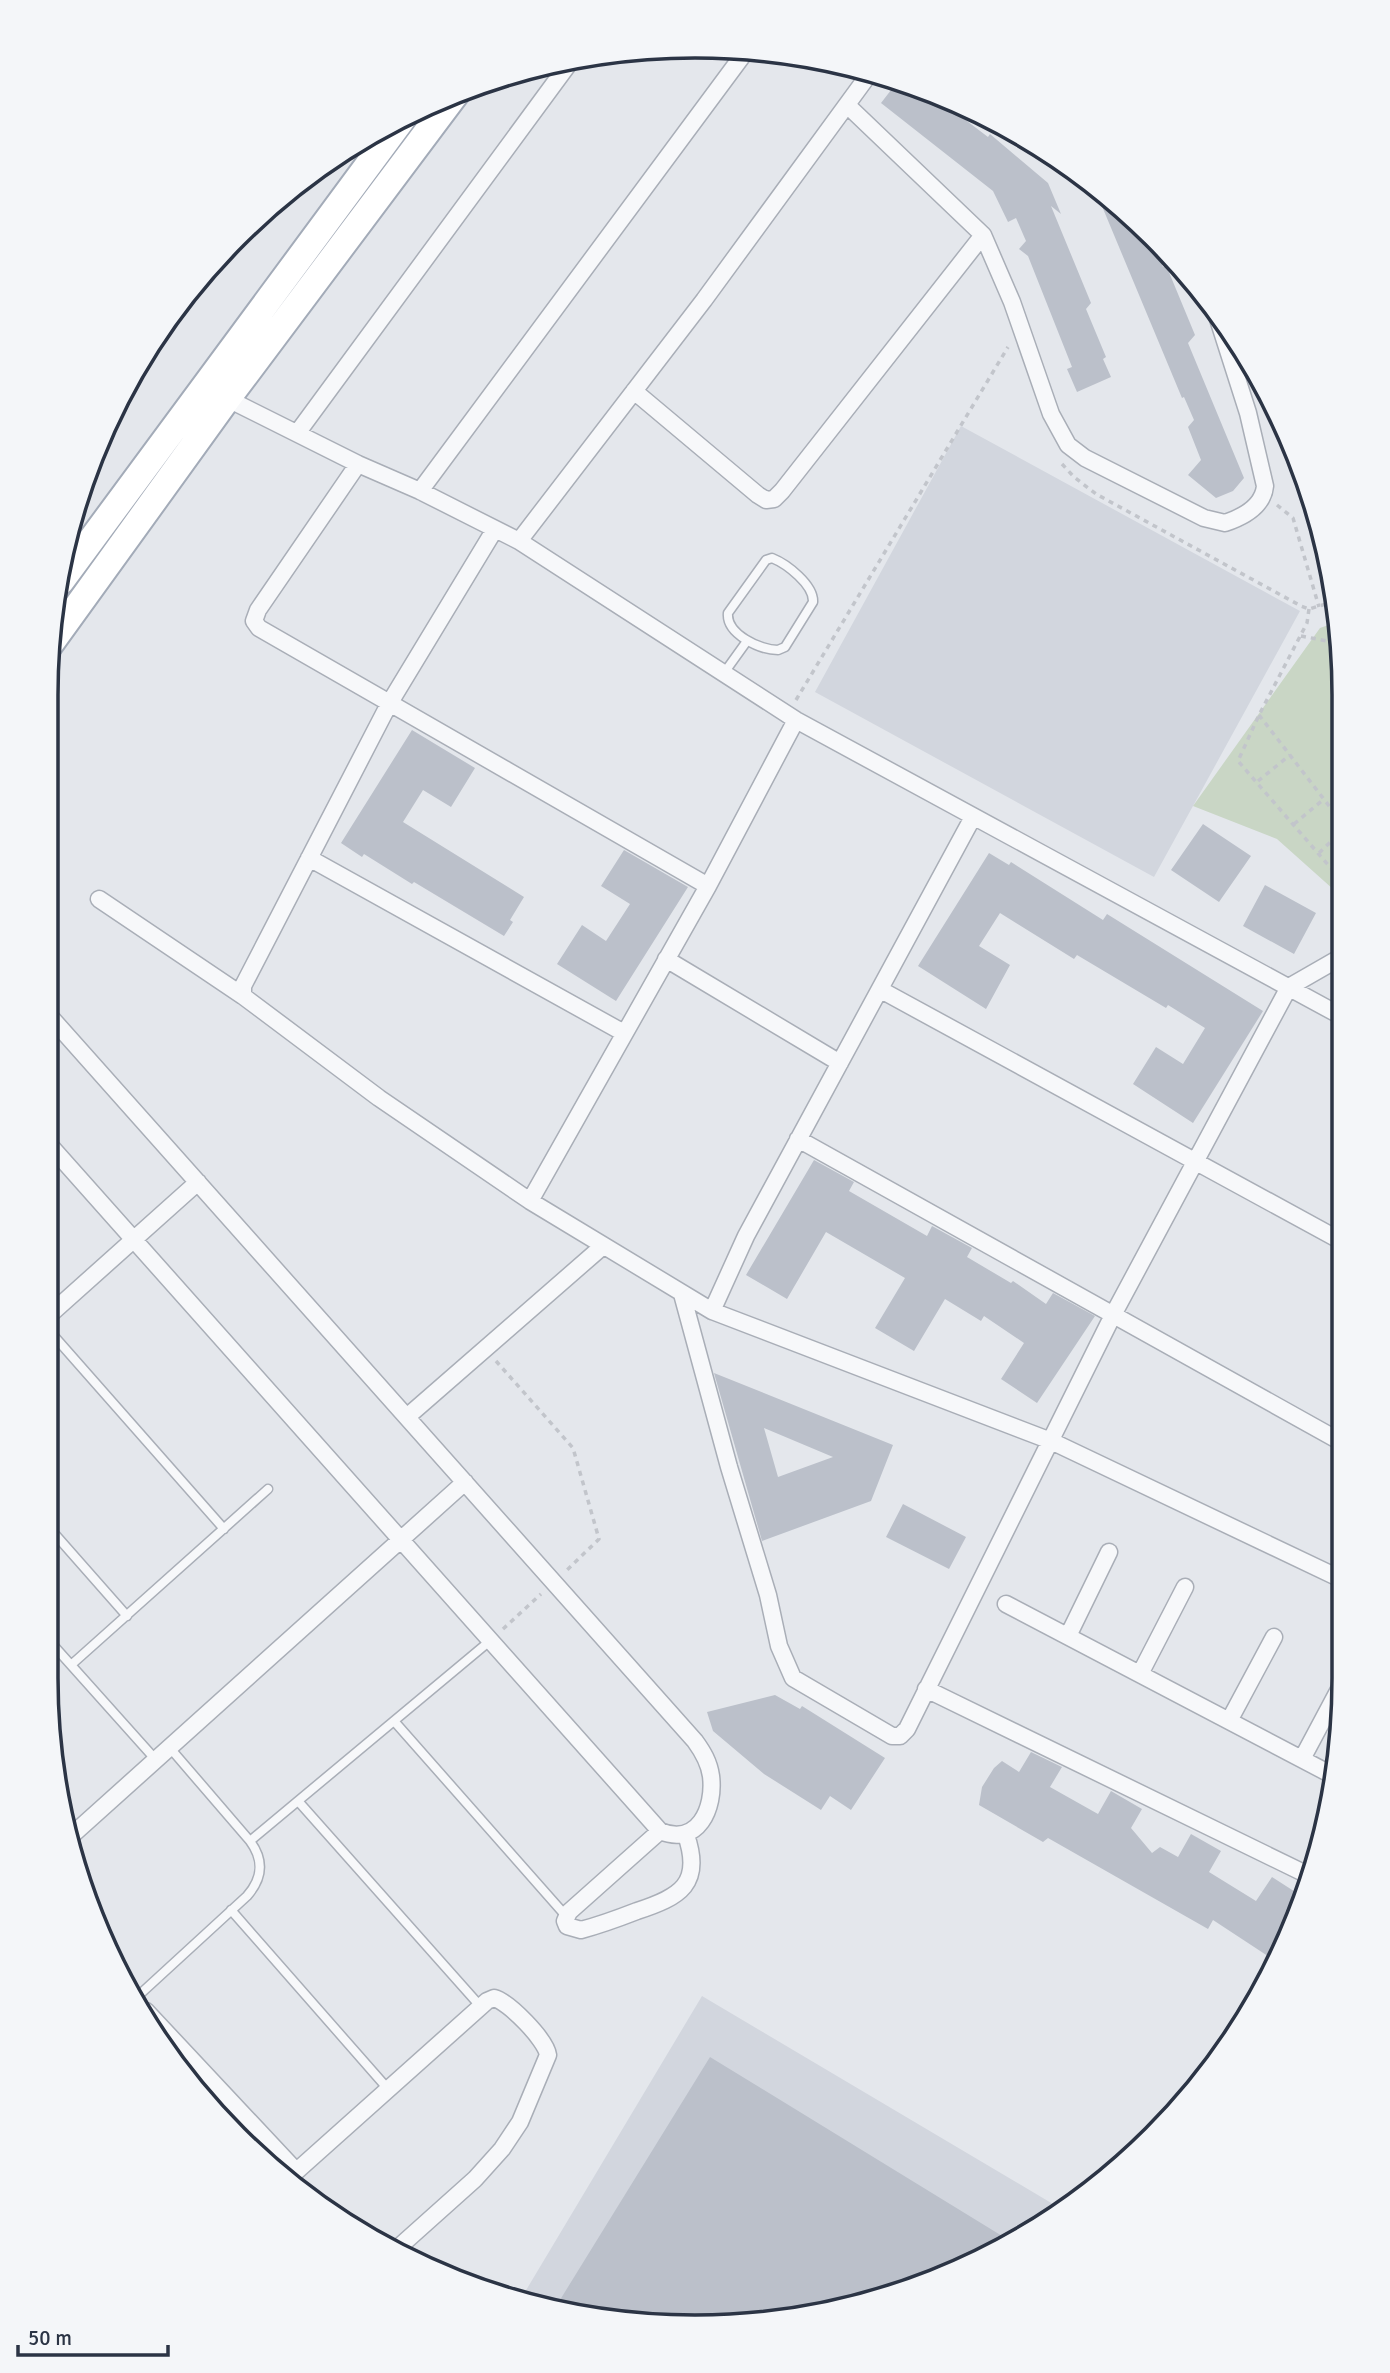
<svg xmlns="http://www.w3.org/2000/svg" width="1390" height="2373" viewBox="0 0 1390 2373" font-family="Signika,sans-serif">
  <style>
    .built { fill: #d2d6de }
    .green { fill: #c9d6c5 }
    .building { fill: #bbc0ca; fill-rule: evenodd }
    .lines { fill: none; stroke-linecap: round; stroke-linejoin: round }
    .lane-casing { stroke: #a9aeb7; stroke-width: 11 }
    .street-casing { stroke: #a9aeb7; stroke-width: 19 }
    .primary-casing { stroke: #a3abb8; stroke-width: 30 }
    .path { stroke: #c2c5cb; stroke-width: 3.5; stroke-dasharray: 5 5; stroke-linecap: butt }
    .lane { stroke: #f7f8fa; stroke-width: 8 }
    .street { stroke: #f7f8fa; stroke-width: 16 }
    .primary { stroke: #fff; stroke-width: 26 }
    .rim { fill: none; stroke: #2b3445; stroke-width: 3.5 }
  </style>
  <rect width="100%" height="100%" fill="#e4e7ec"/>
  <path class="built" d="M961,426L1300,611L1154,877L815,692Z
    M702,1996L1058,2207L943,2278L737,2326L527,2305L519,2302Z"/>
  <path class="green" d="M1337,622L1343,652V898L1277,839L1193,806L1320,628Z"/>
  <path class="building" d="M898,81L926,90L988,137L990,134L1048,183L1061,214L1051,206L1091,303L1086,309L1106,357L1103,359L1111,377L1077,392L1067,369L1072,367L1028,256L1019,249L1026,241L1016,218L1008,222L993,191L881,103Z
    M1094,187L1147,230L1163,267L1166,265L1195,335L1188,343L1244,478L1233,491L1216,498L1188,475L1201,460L1188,427L1194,420L1184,397L1182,398Z
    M412,730L475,768L451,807L423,790L403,822L524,897L510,920L513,922L504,936L414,882L412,884L364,854L362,857L341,843Z
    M1203,824L1251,856L1219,902L1171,870Z
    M624,850L688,887L616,1001L557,964L582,925L606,941L630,904L601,886Z
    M989,853L1009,865L1011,862L1103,920L1107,914L1263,1011L1193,1123L1133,1084L1156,1047L1183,1064L1205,1028L1168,1005L1166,1008L1077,955L1074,959L1000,913L979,946L1010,965L986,1009L918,966Z
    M1265,885L1316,913L1294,954L1243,926Z
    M814,1160L854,1182L849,1191L927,1236L932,1226L972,1248L967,1257L1011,1283L1013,1281L1046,1304L1053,1293L1095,1316L1037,1403L1001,1379L1024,1343L984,1316L981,1321L945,1299L914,1351L875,1328L905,1278L826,1232L787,1299L746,1275Z
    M714,1373L893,1445L871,1501L762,1541ZM764,1428L833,1457L778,1477Z
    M903,1504L966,1537L949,1569L886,1537Z
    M775,1695L800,1709L802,1706L885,1758L851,1810L830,1796L821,1810L764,1774L713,1731L707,1712Z
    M1031,1752L1062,1767L1050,1787L1098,1814L1111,1791L1142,1809L1131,1828L1152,1853L1160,1847L1178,1857L1191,1834L1221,1851L1209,1872L1256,1901L1272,1877L1300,1895L1288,1913L1295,1917L1274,1960L1213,1920L1208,1929L1048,1838L1043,1842L979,1805L982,1787L994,1768L1002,1761L1019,1772Z
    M710,2057L1007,2239L943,2278L737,2326L555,2308Z"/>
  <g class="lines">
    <g class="lane-casing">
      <path id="lane" d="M772,558C787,564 814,585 813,602L785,647L778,650C760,650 726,634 728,613L766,560Z
        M724,673L747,641
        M46,1327L224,1529
        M46,1524L127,1616
        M46,1641L54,1646L156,1760
        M71,1665L268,1489
        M394,1721L566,1916
        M298,1801L481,2007
        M250,1841L491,1640
        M231,1910L388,2089
        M138,1996L247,1896C263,1878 264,1860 250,1841L170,1748
        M202,2094L214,2083"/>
    </g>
    <g class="street-casing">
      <path id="street" d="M847,105L983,235L1012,302L1051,414L1068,445L1085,458L1204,518L1225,523C1243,517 1263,507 1265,486L1248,413L1218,319
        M634,391L758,495L766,500L774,499L782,491L983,235
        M222,396L358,464L420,491L519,541L796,720L1343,1017
        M298,432L573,58
        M358,464L258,610L254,621L259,628L708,886
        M420,491L746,51
        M519,541L704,300L870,73
        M309,858L624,1033
        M99,899L243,996L379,1098L530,1201L712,1311L1051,1441L1343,1580
        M666,959L840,1063
        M881,990L1343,1242
        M243,996V986L389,704L495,529
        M798,1139L1343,1443
        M46,1141L660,1831C698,1847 715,1808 711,1776C709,1762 703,1752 695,1741L46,1012
        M530,1201L708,886L796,720
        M682,1294L729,1467L768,1595L779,1646L793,1678L892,1736H900L907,1729L1113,1315L1289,987L1343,956
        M712,1311L746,1236L973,817
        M46,1318L198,1182
        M408,1416L603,1246
        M1006,1604L1332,1775
        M1068,1636L1109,1552
        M1140,1674L1185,1587
        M926,1689L1312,1877
        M1229,1721L1274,1637
        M1302,1759L1343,1682
        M660,1831L569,1912L565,1921L567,1926L581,1930C600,1925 619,1918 637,1911C680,1897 703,1884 686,1835
        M71,1836L465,1482
        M146,2011L296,2171
        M290,2177L487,2001L494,1998C509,2002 546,2040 548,2055L520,2122L502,2149L475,2179L399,2247"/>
    </g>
    <g class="primary-casing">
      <path id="primary" d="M61,581L403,118
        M48,647L227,399L457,92"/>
    </g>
    <path class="path" d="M1062,464L1074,477L1096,494L1301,606L1309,609L1333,602
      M1277,505L1293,518L1319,607
      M1309,609L1307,623L1259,715L1238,761L1343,882
      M1301,636L1327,641L1340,637
      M796,700L1008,347
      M1259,715L1343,824
      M1258,781L1290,755
      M1294,824L1324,799
      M1319,853L1343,830
      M496,1361L573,1448L599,1539L565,1572
      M503,1629L541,1594"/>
    <use href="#lane" class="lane"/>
    <use href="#street" class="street"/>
    <use href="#primary" class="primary"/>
  </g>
  <path d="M0 0H1390V2373H0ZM695 58H695A637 637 0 0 1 1332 695V1678A637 637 0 0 1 695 2315H695A637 637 0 0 1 58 1678V695A637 637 0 0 1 695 58Z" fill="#f4f6f9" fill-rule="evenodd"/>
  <path class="rim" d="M695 58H695A637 637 0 0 1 1332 695V1678A637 637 0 0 1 695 2315H695A637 637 0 0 1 58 1678V695A637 637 0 0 1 695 58Z"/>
  <path d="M18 2345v10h150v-10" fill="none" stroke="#2b3445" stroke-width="3.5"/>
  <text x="28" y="2345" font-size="21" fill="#2b3445" stroke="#f4f6f9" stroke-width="5" paint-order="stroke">50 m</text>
</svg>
